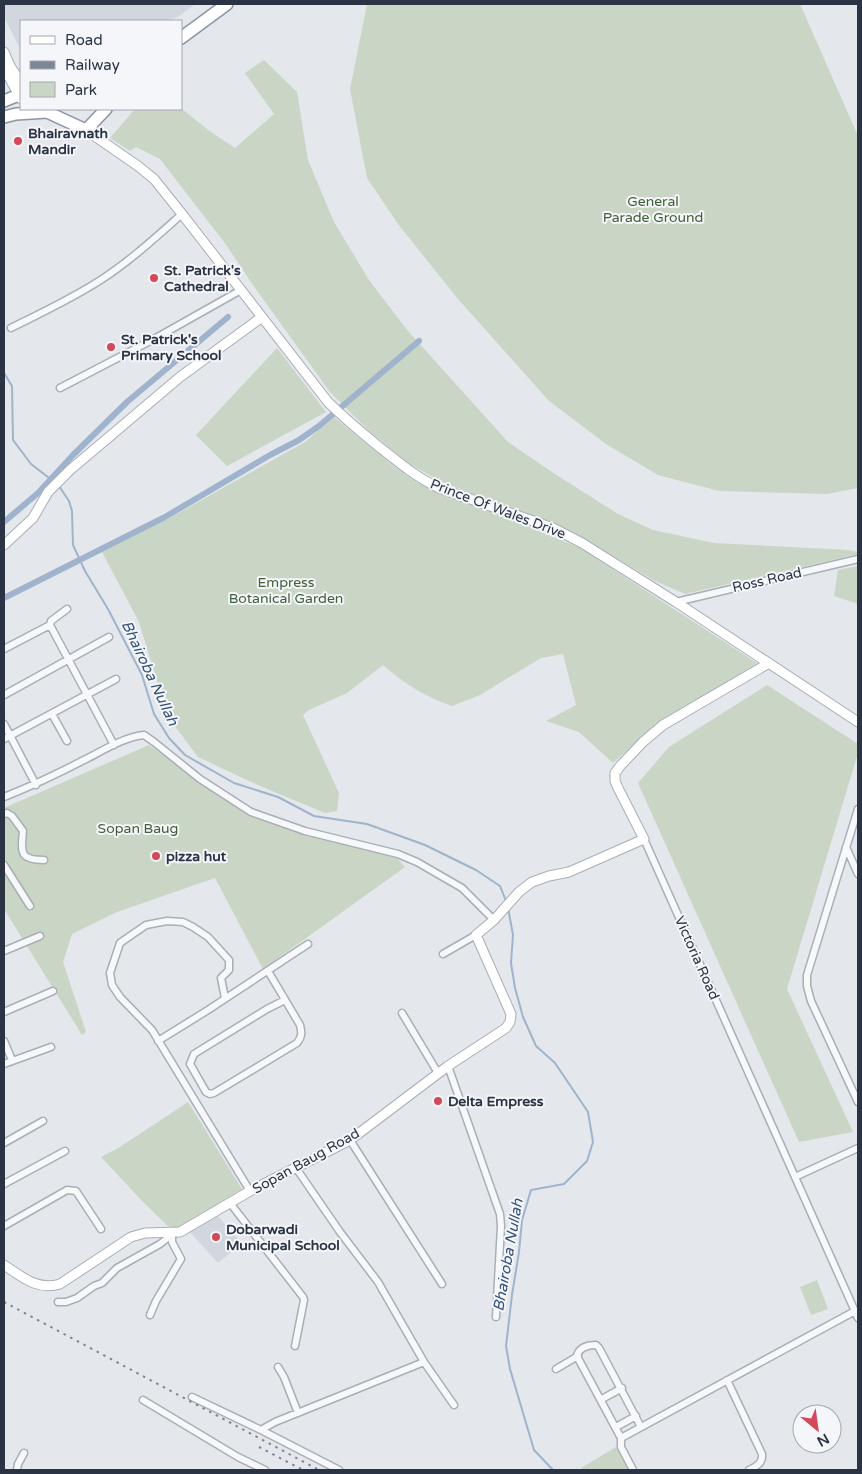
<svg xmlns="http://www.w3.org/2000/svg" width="862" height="1474" viewBox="0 0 862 1474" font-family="'Varela Round',sans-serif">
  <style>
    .built { fill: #d2d6de }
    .green { fill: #c9d6c5 }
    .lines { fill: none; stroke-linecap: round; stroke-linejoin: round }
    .stream { stroke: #9fb4cc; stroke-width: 2 }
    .canal { stroke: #9fb4cc; stroke-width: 6 }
    .street-casing { stroke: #a9aeb7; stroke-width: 9 }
    .secondary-casing { stroke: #a9aeb7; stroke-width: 11 }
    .highway-casing { stroke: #8b94a3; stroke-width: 14 }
    .street { stroke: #f7f8fa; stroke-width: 6 }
    .secondary { stroke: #fff; stroke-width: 9 }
    .highway { stroke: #fff; stroke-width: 11 }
    .rail { stroke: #7d8696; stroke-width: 2; stroke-dasharray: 2.5 5; stroke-linecap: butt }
    .poi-dot { fill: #d1495b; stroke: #f4f6f9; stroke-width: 2 }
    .labels { text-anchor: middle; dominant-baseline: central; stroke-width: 4; stroke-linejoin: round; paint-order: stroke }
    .poi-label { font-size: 14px; font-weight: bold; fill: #2b3445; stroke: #f4f6f9; text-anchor: start }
    .park-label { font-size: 14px; fill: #3f6138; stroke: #f4f6f9 }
    .street-label { font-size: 14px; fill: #2b3445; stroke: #f4f6f9 }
    .water-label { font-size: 15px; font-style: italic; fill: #34527a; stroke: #f4f6f9 }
  </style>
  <rect width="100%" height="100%" fill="#e4e7ec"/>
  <path class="built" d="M4,4H195L179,16L168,21H21V50L5,19Z
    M217,1215L242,1243L218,1263L189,1231Z"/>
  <path class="green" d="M367,4H800L858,136V488L827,494L719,491L658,475L606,444L549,401L458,299L398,224L367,178L350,89Z
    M264,60L297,92L308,160L334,222L369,280L408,331L508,442L555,474L618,514L653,530L714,543L848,550L858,552V554L685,594L655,581L598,547L560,528L440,481L408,463L368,430L330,392L253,285L227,246L160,159L136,147L130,151L110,138L135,109L181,108L208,130L235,148L274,114L245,73Z
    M277,348L326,412L227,466L196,435Z
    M334,417L393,466L418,483L488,510L580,548L757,663C707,694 656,723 613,763L579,732L546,721L576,705L563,654L541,658L480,695L452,706C422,695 408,686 383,665L347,693L309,710L303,715L339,793L337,811L325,813L260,786L198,757L168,717L139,622L102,552L166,520L305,442Z
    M858,566V604L834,596L838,570Z
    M767,685L858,744V753L787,989L853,1132L799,1142L638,783L669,747Z
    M149,745L204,784L253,814L293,828L316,838L394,855L405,867L263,969L215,878L117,912L72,934L63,962L86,1032L82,1035L4,909V808Z
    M188,1102L242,1189L177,1228L168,1226L144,1203L101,1157L120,1147Z
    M817,1280L828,1309L811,1315L800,1287Z
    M616,1447L629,1470H582L581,1468Z"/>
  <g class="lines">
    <path class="stream" d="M4,373L12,386L13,440L31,464L53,481
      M59,486L69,501L72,511L73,545L85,571L108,609L142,675L154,714L169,738L185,755L234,783L278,797L314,816L367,824L425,845L476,870L500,886L506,901
      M508,908L513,935L511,963L515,988L523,1017L536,1046L555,1063L588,1112L593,1142L587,1161L564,1184L531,1190L522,1220L519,1252L512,1295L506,1346L510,1369L534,1450L553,1470"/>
    <path class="canal" d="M4,522L38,493L73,455L127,402L228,317
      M4,598L165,517L270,455L299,440L319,426L419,341"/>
    <g class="street-casing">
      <path id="street" d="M11,328C41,313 71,299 99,281C129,262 156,237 182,214
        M60,388L154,339L241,290
        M676,602L858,559
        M67,609L51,621L50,625L114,745
        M4,649L50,625
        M4,695L109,637
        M52,714L67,741
        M4,724L36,785
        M4,739L116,679
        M4,797C32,786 59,773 86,759C104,750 124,737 144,735L154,742L200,779L251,812L305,831L398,854L417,862L462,888L494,920
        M858,809L807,975V986L811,1001L858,1102
        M4,814L7,813L12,816L23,831C21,852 19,860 44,860
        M644,839L858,1318
        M846,847L858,874
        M4,865L30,906
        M4,951L40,936
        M443,954L476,935
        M268,971L300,1025C302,1033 302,1037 297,1043L214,1093L210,1094L206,1092L190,1064L194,1054L267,1009L285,1000
        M225,998L221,978L229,970V960L208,937L193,927L183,922L167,921L146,925L120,943L110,973L112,985L120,997L152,1030L250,1191
        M4,1012L53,991
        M402,1013L438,1073
        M4,1041L12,1060
        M158,1041L208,1010L308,944
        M4,1064L51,1047
        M448,1066L500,1214L501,1226L496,1317
        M350,1140L442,1284
        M4,1143L43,1121
        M296,1168L340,1232L378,1282L424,1362L454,1405
        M795,1177L858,1148
        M4,1184L65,1151
        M230,1203L303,1297L304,1300L295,1346
        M4,1226L67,1190L76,1191L101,1229
        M58,1302H66L77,1298L94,1286L102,1283L117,1268L160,1244L174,1233
        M150,1315L156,1301L181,1259L172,1242V1235
        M278,1367L284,1377L298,1413
        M556,1369L578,1356
        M727,1380L762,1454C763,1463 757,1466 749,1470
        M192,1397L261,1430L275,1422L424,1362
        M602,1399L622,1388
        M143,1400L238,1457L265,1470
        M616,1427L636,1416
        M261,1430L339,1470
        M621,1438L579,1360L577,1355C580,1347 589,1345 596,1345L599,1348L641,1427
        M17,1470L18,1464L24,1453
        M633,1470L621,1447V1438L855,1311"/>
    </g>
    <g class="secondary-casing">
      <path id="secondary" d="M4,52L10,66L21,83
        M4,68L21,99
        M86,130L138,166L154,179L182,214L328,402C344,418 361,432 378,446C398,462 416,477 439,488L553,528L582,543L676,602L858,722
        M4,545L33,518L48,492L70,470L180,377L262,317
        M4,1265C22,1277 38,1291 60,1284L131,1237L145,1233L180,1232L250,1191L350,1140L448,1066L506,1028L510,1022L511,1014L476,935L494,920L519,892L532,882L549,876L569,872L644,839L618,788L615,781V773L621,765L643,742L663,725L769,663"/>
    </g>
    <g class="highway-casing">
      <path id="highway" d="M181,38L227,4
        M4,101L21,94
        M4,117L16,114L47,112L86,130L106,109"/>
    </g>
    <use href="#street" class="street"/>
    <use href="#secondary" class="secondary"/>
    <use href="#highway" class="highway"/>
    <path class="rail" d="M4,1302L319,1470
      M259,1447L303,1470"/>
  </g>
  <g class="poi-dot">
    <circle cx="18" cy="141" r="5"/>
    <circle cx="154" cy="278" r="5"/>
    <circle cx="111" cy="347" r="5"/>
    <circle cx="156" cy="856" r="5"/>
    <circle cx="438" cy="1101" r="5"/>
    <circle cx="216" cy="1237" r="5"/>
  </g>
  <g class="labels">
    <g class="poi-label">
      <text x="28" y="133">Bhairavnath<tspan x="28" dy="16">Mandir</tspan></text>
      <text x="164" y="270">St. Patrick's<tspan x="164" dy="16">Cathedral</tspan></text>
      <text x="121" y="339">St. Patrick's<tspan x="121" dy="16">Primary School</tspan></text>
      <text x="166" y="856">pizza hut</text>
      <text x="448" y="1101">Delta Empress</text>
      <text x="226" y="1229">Dobarwadi<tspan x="226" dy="16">Municipal School</tspan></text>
    </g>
    <g class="park-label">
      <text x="653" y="201">General<tspan x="653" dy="16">Parade Ground</tspan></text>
      <text x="286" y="582">Empress<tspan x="286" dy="16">Botanical Garden</tspan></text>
      <text x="138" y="828">Sopan Baug</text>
    </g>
    <g class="street-label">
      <text transform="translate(498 509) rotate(21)">Prince Of Wales Drive</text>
      <text transform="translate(767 580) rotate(-13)">Ross Road</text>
      <text transform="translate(697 958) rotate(66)">Victoria Road</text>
      <text transform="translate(306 1161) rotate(-29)">Sopan Baug Road</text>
    </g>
    <g class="water-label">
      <text transform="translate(150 673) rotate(65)">Bhairoba Nullah</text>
      <text transform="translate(508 1255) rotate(-80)">Bhairoba Nullah</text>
    </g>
  </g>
  <rect width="862" height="1474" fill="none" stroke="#2b3445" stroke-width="10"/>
  <rect x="20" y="20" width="162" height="90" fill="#f4f6f9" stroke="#a4a8b1"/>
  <rect x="30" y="36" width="25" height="8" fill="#ffffff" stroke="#a4a8b1"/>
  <text x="65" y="45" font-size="15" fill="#2b3445">Road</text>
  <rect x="30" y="61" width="25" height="8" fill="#7d8696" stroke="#a4a8b1"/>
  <text x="65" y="70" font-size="15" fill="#2b3445">Railway</text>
  <rect x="30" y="82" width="25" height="15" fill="#c9d6c5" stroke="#a4a8b1"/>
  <text x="65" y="95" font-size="15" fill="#2b3445">Park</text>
  <g transform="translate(817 1429) rotate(151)"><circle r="24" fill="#f4f6f9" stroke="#a4a8b1"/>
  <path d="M0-4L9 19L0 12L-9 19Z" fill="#d1495b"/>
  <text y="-8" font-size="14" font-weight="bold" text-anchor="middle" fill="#2b3445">N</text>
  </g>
</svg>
